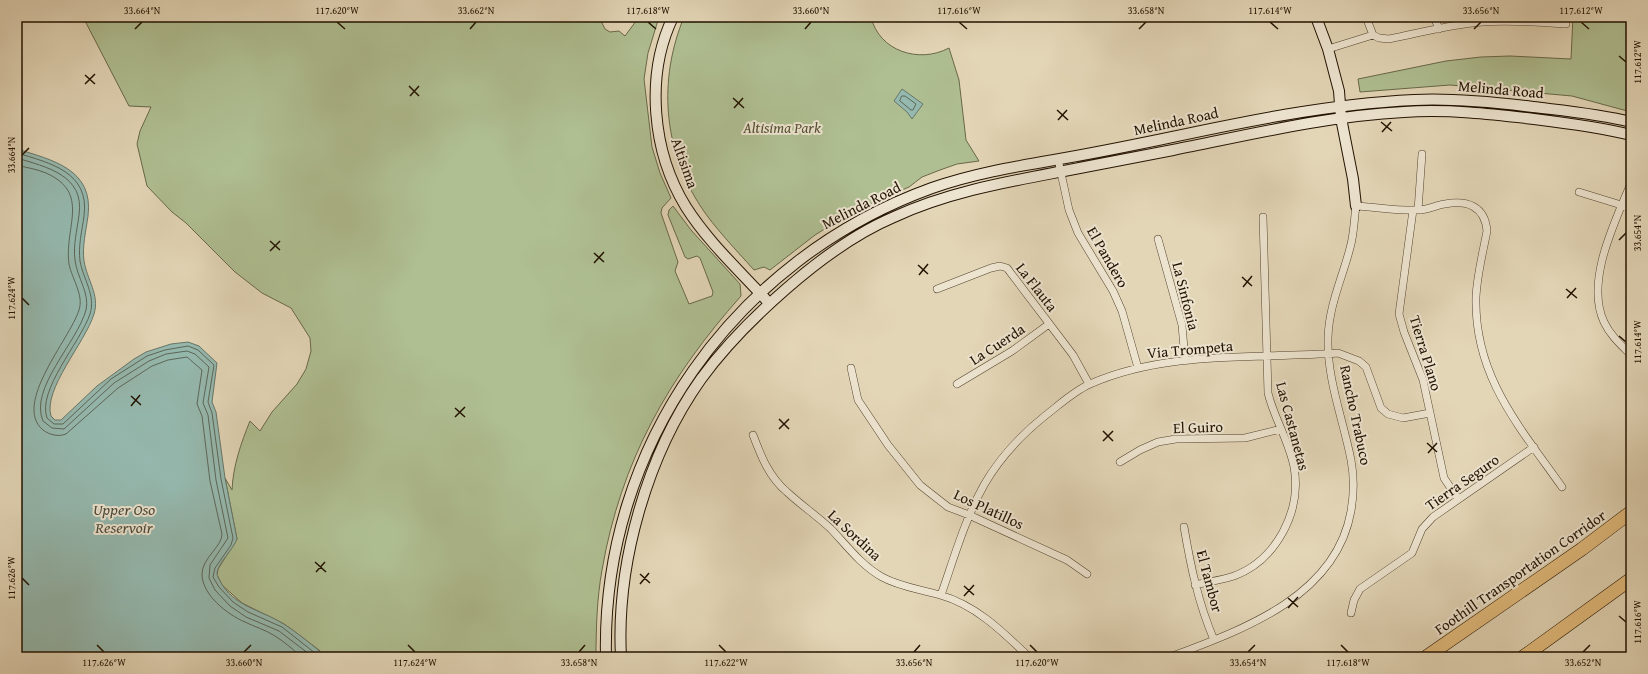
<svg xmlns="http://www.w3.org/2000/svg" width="1648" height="674" viewBox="0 0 1648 674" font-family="'Gentium Book Plus',serif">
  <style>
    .green { fill: #afbf92; stroke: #686849 }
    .water { fill: #95b9af; stroke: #677669 }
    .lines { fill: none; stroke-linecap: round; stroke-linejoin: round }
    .shore { stroke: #5c6658; stroke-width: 1 }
    .street-casing { stroke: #52432e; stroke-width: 8 }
    .secondary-casing { stroke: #221200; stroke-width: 12 }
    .highway-casing { stroke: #221200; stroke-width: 14 }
    .street { stroke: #ede4d0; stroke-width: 7 }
    .secondary { stroke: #ede4d0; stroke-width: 10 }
    .highway { stroke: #e2bb7c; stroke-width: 13 }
    .ticks { fill: none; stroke: #221200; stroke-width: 1.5 }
    .labels { text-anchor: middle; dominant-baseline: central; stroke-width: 4; stroke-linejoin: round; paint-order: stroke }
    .street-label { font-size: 15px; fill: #221200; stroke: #ede4d0 }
    .park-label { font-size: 15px; font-style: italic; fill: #534f33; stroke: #ede4d0 }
    .water-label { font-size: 16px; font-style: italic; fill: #4a4c3d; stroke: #ede4d0 }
    .neatline { fill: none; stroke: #221200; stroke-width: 1.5 }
    .ticks-label { font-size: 10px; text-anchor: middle; fill: #221200 }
  </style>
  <rect width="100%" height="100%" fill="#e3d6b7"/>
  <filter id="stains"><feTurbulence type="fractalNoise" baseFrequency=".005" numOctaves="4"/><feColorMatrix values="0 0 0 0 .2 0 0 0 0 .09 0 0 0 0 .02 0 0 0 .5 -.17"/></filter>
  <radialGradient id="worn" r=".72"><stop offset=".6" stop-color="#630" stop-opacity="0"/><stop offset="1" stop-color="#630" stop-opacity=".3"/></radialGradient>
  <path class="green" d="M83,17H599L605,29L610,32L619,31L625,36L639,17H659L648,53L644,79L652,147L660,173L671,198L662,208L661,213L678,262L675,271L689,304L712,296L713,292L700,258L697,256L688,259L685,257L668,215L669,210L673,206L691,230L740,284L741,296C668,378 621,461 602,570C597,598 596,628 596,657H325L319,650L284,624L242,603L222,585L217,575L218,569L237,539L225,478L232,490C233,466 241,443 250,421L260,431L272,412L297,384L306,369L311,351L310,338L291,308L262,293L235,272L186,223L172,212L147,186L137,144L140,131L151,107L129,106Z
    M684,17H871C879,51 919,64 949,48L959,80L966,140L979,161L957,164L940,170L922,177L909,187L852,212L815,235L770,270L764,267L754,270C737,251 714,227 701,207C663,149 658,80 684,17Z
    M1573,17H1631V112L1572,96L1450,85L1360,92L1358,79L1446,61L1481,57L1510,56L1571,59Z"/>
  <path class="water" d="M902,89L923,104L912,119L907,112L894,101Z
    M17,149C52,160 94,169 88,216C86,231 82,246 84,261C87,280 100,295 94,314C85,343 43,389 51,416L55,420H61L97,386L134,359L146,352L171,344L188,342L199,346L217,363L212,402L216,412L225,478L237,539C233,550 218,563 217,573C217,576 219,579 220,581C233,606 261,610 282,623C291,628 320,650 325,657H17Z"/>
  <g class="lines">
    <path class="shore" d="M902,96H905L916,104L913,110H911L900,101Z
      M17,153C50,163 90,172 84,216C82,231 78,246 80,261C83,279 96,295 90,314C80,343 37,390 47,418L54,424H63L111,379L147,356L165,350L188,346L198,350L214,365L208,402L212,413L221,479L233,538L231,545L215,568L213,577L219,587L233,602L248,612L282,627L320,657
      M17,158C46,167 85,175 79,215C77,231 73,245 75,260C77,278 90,293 86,310C77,343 29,388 43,421L52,428L64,429L114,383L149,361L166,354L187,351L195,354L209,367L203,403L208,415L216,480L228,538L210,565L209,578L215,590L230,606L246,617L279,631L313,657
      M17,165C27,168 37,169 46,173C91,193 64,227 69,264C72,279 84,295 79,310C70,339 12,404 43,430C50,435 58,437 66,434L118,388L152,366L168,360L187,357L202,370L197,404L202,416L210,481L222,534C222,547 202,558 202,574C202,595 228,615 245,622C255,627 266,630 275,636C285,642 293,650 302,657"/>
    <g class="street-casing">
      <path id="street" d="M1366,17L1373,35L1379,38L1389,39C1420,33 1451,24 1483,22C1511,20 1538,22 1566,24
        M1434,17L1439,29
        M1328,49L1373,35
        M1058,159L1069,210L1078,233L1113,291L1122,311L1138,368
        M1631,183C1615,222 1585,281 1604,322C1610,335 1621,345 1631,355
        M1579,192L1631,208
        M1413,210L1399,314L1404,332L1423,380L1444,478L1458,499
        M1418,210L1422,154
        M1158,239L1182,325L1185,360
        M937,289L991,268L1000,266L1007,268L1073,355L1089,384
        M851,368L858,400L888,445L920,485L948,507L969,515L1067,560L1087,574
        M957,384L1012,351L1049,324
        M753,435C761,456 769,477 787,492C801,505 817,516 831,529C847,546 861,565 882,577C900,587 920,589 940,595C976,605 1003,632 1029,657
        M1120,462L1140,450L1158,442L1176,439L1245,438L1281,429
        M1184,527C1191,568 1198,602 1214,640
        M1195,585C1207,582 1222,580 1234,576C1276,560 1302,512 1294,467C1289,441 1274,418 1268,393L1263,217
        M941,595C954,558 965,519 984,485C1000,457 1021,435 1046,415C1059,405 1074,391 1090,384C1167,350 1256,359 1338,353L1359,361L1366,367L1381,408L1388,414L1403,418L1430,413
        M1351,613L1354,600L1360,589L1412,553L1422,529L1433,517L1534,447
        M1170,657C1242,630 1336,597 1351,511C1354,494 1354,476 1351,460C1343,419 1327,380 1328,338C1329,305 1342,279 1350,248C1354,235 1354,220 1356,206C1376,207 1398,211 1418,210C1428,210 1436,205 1445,204C1467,200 1485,206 1487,231C1483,252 1477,275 1476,297C1474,376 1519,426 1562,487"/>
    </g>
    <g class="secondary-casing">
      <path id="secondary" d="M673,17C645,75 652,152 686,207C708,242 741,272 769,303
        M1316,17L1328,49L1339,91L1341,118L1353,179L1356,206
        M606,657C601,447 735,259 932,188C972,174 1013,167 1054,160C1089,154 1124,147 1158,140C1242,122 1328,104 1414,100C1454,98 1493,102 1533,107C1566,111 1599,114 1631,122
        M621,657C616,564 647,455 701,379C725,346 755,316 786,289C818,261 854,234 894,217C948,192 1006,182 1064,171C1100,164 1136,157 1173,150C1249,135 1326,116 1404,112C1448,109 1491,114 1534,119C1567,123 1599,127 1631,135"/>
    </g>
    <g class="highway-casing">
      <path id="highway" d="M1426,657L1582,549L1631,512
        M1523,657L1631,579"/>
    </g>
    <use href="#street" class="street"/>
    <use href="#secondary" class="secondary"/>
    <use href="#highway" class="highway"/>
  </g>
  <path class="ticks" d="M337,22L345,29M648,22L656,29M959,22L967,29M1270,22L1278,29M1581,22L1589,29M135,29L142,22M470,29L476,22M805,29L811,22M1139,29L1146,22M1474,29L1481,22M1619,56L1626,62M85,75L95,84M85,84L95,74M409,86L419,96M410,96L419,86M733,98L744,108M734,108L743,98M1057,110L1068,120M1058,120L1067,110M1381,122L1392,131M1382,132L1391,122M22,155L29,148M1619,240L1626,233M270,241L280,250M270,251L280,241M594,253L604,262M594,263L604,252M918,265L928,274M919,275L928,264M1242,277L1252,286M1243,287L1252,276M1566,289L1577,298M22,298L29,305M1567,298L1576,288M1619,336L1626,342M131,396L141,405M131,406L140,395M455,408L465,417M455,417L465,407M779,419L789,429M779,429L789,419M1103,431L1113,441M1103,441L1113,431M1427,443L1437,452M1428,453L1437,443M315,562L326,572M316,572L325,562M640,574L650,583M22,578L29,585M640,584L649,573M964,586L974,595M964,596L974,585M1288,598L1298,607M1288,608L1298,597M1619,616L1626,622M97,645L104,652M408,645L415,652M719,645L726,652M1030,645L1037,652M1341,645L1348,652M244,652L251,645M579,652L585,645M914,652L920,645M1248,652L1255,645M1583,652L1590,645"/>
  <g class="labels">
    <g class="street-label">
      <text transform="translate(1501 89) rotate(5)">Melinda Road</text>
      <text transform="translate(1176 121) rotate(-12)">Melinda Road</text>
      <text transform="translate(685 163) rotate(70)">Altisima</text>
      <text transform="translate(861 205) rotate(-27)">Melinda Road</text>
      <text transform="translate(1108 257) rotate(60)">El Pandero</text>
      <text transform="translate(1037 287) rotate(52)">La Flauta</text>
      <text transform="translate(1186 296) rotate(76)">La Sinfonia</text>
      <text transform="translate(997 344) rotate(-33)">La Cuerda</text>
      <text transform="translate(1190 349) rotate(-5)">Via Trompeta</text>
      <text transform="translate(1426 353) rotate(73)">Tierra Plano</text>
      <text transform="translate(1356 415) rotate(78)">Rancho Trabuco</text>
      <text transform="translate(1293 426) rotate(75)">Las Castanetas</text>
      <text transform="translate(1198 427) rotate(-2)">El Guiro</text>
      <text transform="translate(1462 482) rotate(-35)">Tierra Seguro</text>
      <text transform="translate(989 509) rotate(25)">Los Platillos</text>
      <text transform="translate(855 535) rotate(43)">La Sordina</text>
      <text transform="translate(1520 572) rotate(-35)">Foothill Transportation Corridor</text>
      <text transform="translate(1210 581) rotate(75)">El Tambor</text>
    </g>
    <g class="park-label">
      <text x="782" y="127">Altisima Park</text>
    </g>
    <g class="water-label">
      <text x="124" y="509">Upper Oso<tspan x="124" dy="18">Reservoir</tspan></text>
    </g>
  </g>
  <rect width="1648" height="674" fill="none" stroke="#e3d6b7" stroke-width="44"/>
  <rect x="22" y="22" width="1604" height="630" class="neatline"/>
  <g class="ticks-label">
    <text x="142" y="14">33.664°N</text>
    <text x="337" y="14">117.620°W</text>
    <text x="476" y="14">33.662°N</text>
    <text x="648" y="14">117.618°W</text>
    <text x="811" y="14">33.660°N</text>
    <text x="959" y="14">117.616°W</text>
    <text x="1146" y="14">33.658°N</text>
    <text x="1270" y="14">117.614°W</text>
    <text x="1481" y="14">33.656°N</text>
    <text x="1581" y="14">117.612°W</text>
    <text transform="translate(1637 62) rotate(-90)" y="4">117.612°W</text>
    <text transform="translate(11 155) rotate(-90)" y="4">33.664°N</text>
    <text transform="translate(1637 233) rotate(-90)" y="4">33.654°N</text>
    <text transform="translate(11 298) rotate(-90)" y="4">117.624°W</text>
    <text transform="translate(1637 342) rotate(-90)" y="4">117.614°W</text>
    <text transform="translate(11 578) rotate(-90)" y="4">117.626°W</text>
    <text transform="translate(1637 622) rotate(-90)" y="4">117.616°W</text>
    <text x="104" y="666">117.626°W</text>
    <text x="244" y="666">33.660°N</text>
    <text x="415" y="666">117.624°W</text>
    <text x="579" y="666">33.658°N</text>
    <text x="726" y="666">117.622°W</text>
    <text x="914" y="666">33.656°N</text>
    <text x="1037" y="666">117.620°W</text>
    <text x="1248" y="666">33.654°N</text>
    <text x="1348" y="666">117.618°W</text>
    <text x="1583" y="666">33.652°N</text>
  </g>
  <rect width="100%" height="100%" filter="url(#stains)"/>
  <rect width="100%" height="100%" fill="url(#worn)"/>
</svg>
